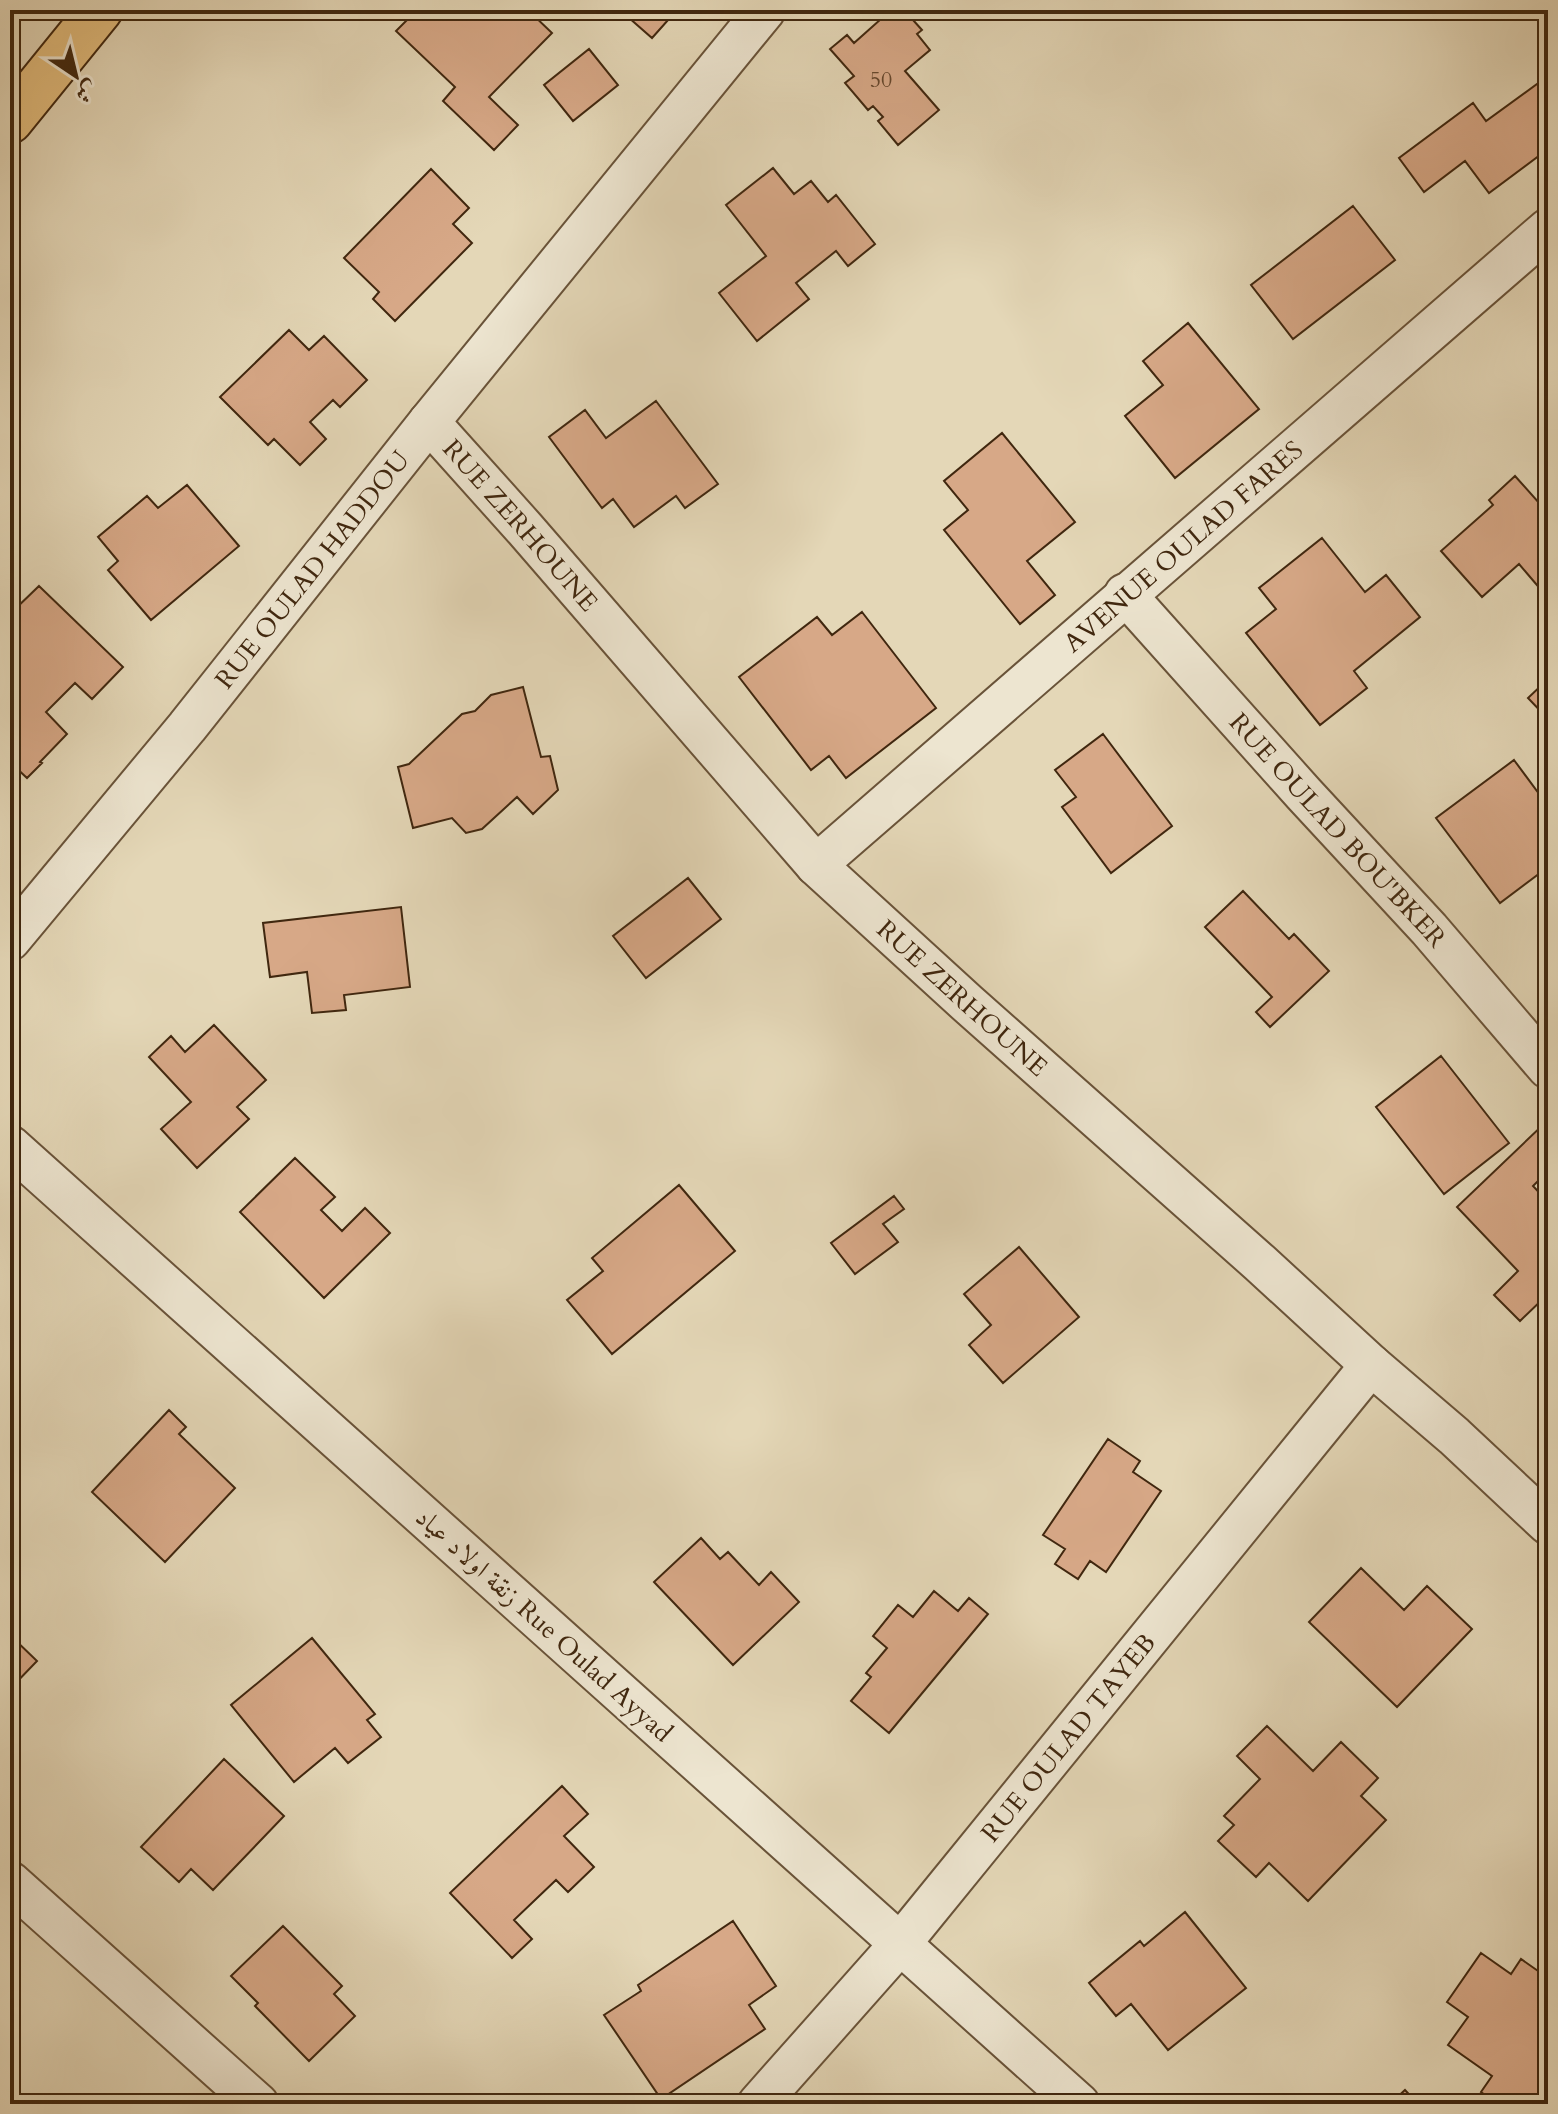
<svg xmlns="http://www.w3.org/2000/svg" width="1558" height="2114" viewBox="0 0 1558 2114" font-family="Cardo,Amiri,serif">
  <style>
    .building { fill: #d7a887; stroke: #40270f; stroke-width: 2 }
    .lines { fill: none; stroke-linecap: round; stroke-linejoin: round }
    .minor-casing { stroke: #695339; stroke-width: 44 }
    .trunk-casing { stroke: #40270f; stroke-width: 48 }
    .minor { stroke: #ede5d0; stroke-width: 40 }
    .trunk { stroke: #e2bc7c; stroke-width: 44 }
    .labels { text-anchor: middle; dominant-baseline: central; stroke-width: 6; stroke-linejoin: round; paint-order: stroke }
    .number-label { font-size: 22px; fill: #66472d }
    .street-label { font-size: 26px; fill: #40270f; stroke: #ede5d0 }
  </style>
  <rect width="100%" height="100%" fill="#e4d7b7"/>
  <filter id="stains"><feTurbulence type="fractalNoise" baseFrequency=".0025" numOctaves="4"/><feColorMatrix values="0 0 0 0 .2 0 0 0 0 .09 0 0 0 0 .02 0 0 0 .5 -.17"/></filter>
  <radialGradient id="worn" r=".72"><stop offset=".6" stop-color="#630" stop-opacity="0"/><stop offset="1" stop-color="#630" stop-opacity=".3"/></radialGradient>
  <path class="building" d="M417,10H528L552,33L489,97L518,125L494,150L443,101L455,87L396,31Z
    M620,10H677L652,38Z
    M880,10H904L922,30L917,34L930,50L905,71L939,110L898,145L878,121L883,117L873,106L868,110L845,83L854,76L830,49L847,35L854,43L881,19L876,14Z
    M589,49L618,85L573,121L544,85Z
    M1548,76V149L1489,193L1465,161L1424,192L1399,158L1473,103L1486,121Z
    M773,168L794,194L811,181L828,202L836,195L875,244L848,266L836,251L796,283L809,299L757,341L719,293L766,256L726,205Z
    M431,169L469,208L453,224L472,243L395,321L373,299L379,292L344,258Z
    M1353,206L1395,260L1293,339L1251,285Z
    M1188,323L1259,409L1175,478L1125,416L1163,385L1143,361Z
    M289,330L309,350L324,336L367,380L340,407L333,400L310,422L326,439L300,465L274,439L268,445L220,397Z
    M656,401L718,484L685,508L676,496L634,527L613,499L602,508L549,437L585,410L606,438Z
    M1002,433L1075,522L1027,561L1055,595L1020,624L944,530L968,510L944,481Z
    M1515,476L1548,513V598L1519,564L1482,597L1441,551L1493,505L1489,500Z
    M187,485L239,546L151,620L108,570L118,561L98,537L147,496L158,508Z
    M1322,538L1365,592L1386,575L1420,617L1354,671L1367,688L1320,725L1246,633L1276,609L1259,588Z
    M39,586L123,667L92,699L75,683L46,712L67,734L40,762L42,763L27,778L10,762V614Z
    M862,612L936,708L846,778L829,756L811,770L739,677L817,617L832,635Z
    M1548,679V719L1528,698Z
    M523,687L541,757L550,756L558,790L533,814L517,797L482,829L466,833L452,818L413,828L398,767L409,764L462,714L475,711L491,695Z
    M1103,734L1172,826L1111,873L1062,807L1076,797L1055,770Z
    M1514,760L1548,806V867L1500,903L1436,818Z
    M688,878L721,919L646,978L613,936Z
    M1243,891L1289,939L1294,934L1329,971L1270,1027L1256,1012L1272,997L1205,927Z
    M401,907L410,987L344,995L346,1010L312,1013L307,972L270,977L263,923Z
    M214,1025L266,1080L237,1107L249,1119L197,1168L161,1129L191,1102L149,1057L171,1036L185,1052Z
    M1441,1056L1509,1143L1444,1194L1376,1107Z
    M1547,1121L1548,1171L1533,1186L1548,1202V1294L1520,1321L1494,1295L1518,1271L1457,1207Z
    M295,1158L335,1197L321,1210L342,1231L365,1208L390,1233L324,1298L240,1212Z
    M679,1185L735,1251L612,1354L567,1300L603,1271L592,1258Z
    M894,1196L904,1209L883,1224L898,1242L855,1274L831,1243Z
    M1019,1247L1079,1317L1003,1383L969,1345L991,1325L964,1294Z
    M169,1410L186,1427L179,1434L235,1488L165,1562L92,1492Z
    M1108,1439L1140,1461L1133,1472L1161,1491L1106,1572L1090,1561L1078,1579L1055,1564L1065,1549L1043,1535Z
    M701,1538L720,1559L728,1552L759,1585L771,1572L799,1602L733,1665L654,1582Z
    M1361,1568L1404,1610L1427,1586L1472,1629L1397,1707L1309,1622Z
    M934,1591L958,1611L969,1598L988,1614L889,1733L851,1701L871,1677L866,1673L887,1648L873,1636L898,1605L913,1617Z
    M10,1635L37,1661L10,1689Z
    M312,1638L375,1714L367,1720L381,1737L348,1763L335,1748L294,1782L231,1705Z
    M1267,1726L1313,1771L1341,1742L1378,1778L1361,1796L1386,1820L1308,1901L1269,1863L1256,1877L1218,1841L1234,1825L1224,1816L1260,1779L1237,1756Z
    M224,1759L284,1816L213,1890L191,1869L179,1882L141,1847Z
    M562,1786L588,1814L564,1836L594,1867L568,1892L556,1880L514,1920L532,1939L512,1958L450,1893Z
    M1185,1912L1246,1988L1168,2050L1131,2004L1116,2016L1089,1983L1140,1941L1144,1946Z
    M733,1921L776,1986L749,2005L765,2029L661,2099L604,2015L641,1991L638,1985Z
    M283,1926L342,1986L334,1994L355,2016L309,2061L255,2006L258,2003L231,1976Z
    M1481,1953L1511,1974L1521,1959L1548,1978V2094L1541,2104H1497L1481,2092L1492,2076L1448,2045L1468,2017L1447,2002Z
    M1405,2090L1418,2104H1390Z"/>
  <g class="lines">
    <g class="minor-casing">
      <g id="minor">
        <path id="s1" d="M429,422L525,529L816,865L967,1003L1260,1263L1371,1365L1454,1436L1548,1524"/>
        <path id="s2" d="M1125,594L1304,794L1429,929L1548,1068"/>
        <path id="s3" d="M816,865L1548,229"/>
        <path id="s4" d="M10,940L187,727L429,422L765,10"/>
        <path d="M10,1146L1079,2104"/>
        <path d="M10,1882L258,2104"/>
        <path id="s5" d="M758,2104L900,1944L1371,1365"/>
      </g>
    </g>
    <g class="trunk-casing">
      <path id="trunk" d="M10,121L100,10"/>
    </g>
    <use href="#minor" class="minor"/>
    <use href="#trunk" class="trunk"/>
  </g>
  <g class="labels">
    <g class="number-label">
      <text x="881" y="80">50</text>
    </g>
    <g class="street-label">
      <text stroke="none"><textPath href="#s1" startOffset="138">RUE ZERHOUNE</textPath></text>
      <text stroke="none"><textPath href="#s3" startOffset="486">AVENUE OULAD FARES</textPath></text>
      <text stroke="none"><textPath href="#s4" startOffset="478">RUE OULAD HADDOU</textPath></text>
      <text stroke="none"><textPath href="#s2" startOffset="318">RUE OULAD BOU'BKER</textPath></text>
      <text stroke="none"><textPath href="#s1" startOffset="786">RUE ZERHOUNE</textPath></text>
      <text transform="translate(544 1625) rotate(42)">زنقة اولاد عياد Rue Oulad Ayyad</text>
      <text stroke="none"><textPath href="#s5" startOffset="480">RUE OULAD TAYEB</textPath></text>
    </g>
  </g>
  <rect width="1558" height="2114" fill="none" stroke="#e4d7b7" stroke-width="40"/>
  <rect x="12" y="12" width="1534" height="2090" fill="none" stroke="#40270f" stroke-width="4"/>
  <rect x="20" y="20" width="1518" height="2074" fill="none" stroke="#40270f" stroke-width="2"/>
  <g transform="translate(76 76) rotate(145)" stroke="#ede5d0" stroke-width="6" paint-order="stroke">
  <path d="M0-6L14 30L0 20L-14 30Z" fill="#40270f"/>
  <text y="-12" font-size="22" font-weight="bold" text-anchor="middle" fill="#40270f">ش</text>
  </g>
  <rect width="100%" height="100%" filter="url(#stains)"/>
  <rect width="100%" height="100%" fill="url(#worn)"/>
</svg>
